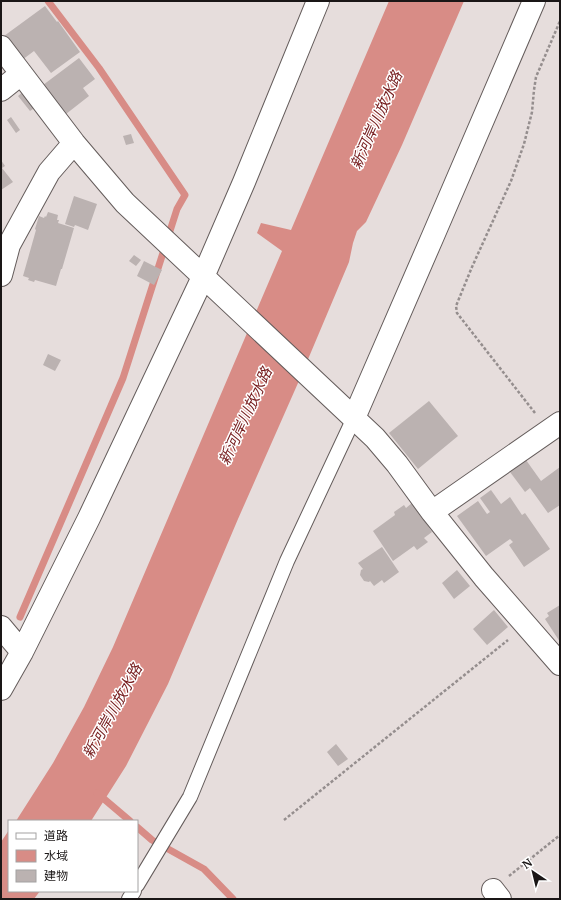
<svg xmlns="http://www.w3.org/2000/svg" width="561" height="900" viewBox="0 0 561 900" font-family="Merriweather,'Noto Sans JP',serif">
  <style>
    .water { fill: #d88c86 }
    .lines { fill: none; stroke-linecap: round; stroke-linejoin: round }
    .stream { stroke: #d88c86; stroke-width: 7 }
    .building { fill: #bbb2b1 }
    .lane-casing { stroke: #645c5b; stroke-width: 16 }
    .street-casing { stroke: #645c5b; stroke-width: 24 }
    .path { stroke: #958e8e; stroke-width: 2.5; stroke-dasharray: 3 2; stroke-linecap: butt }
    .lane { stroke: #fff; stroke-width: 14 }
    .street { stroke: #fff; stroke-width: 22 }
    .labels { text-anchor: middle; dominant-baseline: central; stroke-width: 3; stroke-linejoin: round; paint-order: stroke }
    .water-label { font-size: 15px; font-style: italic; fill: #761c1d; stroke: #fff }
  </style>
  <rect width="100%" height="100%" fill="#e6dddc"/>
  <path class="water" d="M389,1H464L402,145L366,222L357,231L353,243L349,262L298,383L238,519L168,684L126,766L91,821H16L53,763L84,707L113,647L282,251L257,233L261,223L291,230Z
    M9,830V891H40L34,899H1V842Z"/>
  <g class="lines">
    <path class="stream" d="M20,617L123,378L177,209L185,195L99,68L48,1
      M97,793L130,821
      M137,827L152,840L204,869L233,899"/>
  </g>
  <path class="building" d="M45,6L57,22L58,21L80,52L51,73L34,51L22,60L4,36Z
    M79,58L95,79L83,88L89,96L66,114L43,85Z
    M24,91L36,107L30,111L18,96Z
    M11,117L20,130L16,133L7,120Z
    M131,134L134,143L126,145L123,136Z
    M1,160L5,166L2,168L13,182L1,190Z
    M74,196L97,204L88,230L75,225L74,227L65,224Z
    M48,212L58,215L57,220H59L58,223L74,228L62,269H61L56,286L35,280L34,282L28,280L29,278L23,276L36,230L35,229L39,216L44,218L45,216L46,217Z
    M134,255L141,260L136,266L129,261Z
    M144,261L162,270L154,285L137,276Z
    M48,354L61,360L55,371L43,365Z
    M429,401L458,436L418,469L389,433Z
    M526,460L541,481L560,467V505L548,513L530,488L525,492L510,472Z
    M491,490L501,504L510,497L522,515L525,513L550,549L524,567L509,545L513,542L510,539L486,556L457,516L478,501L487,514L490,512L480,498Z
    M412,503L432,532L424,538L428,542L417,550L414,546L393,561L373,531L395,515L394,512L404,505L406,508Z
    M382,547L399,572L384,583L382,580L374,586L370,581L369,582L364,581L360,575L361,570L363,569L358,563Z
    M457,570L470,586L454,599L442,583Z
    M560,605V642L545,619L549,616L547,613Z
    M494,610L508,627L487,645L473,629Z
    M336,744L348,759L338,766L327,752Z"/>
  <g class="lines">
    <g class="lane-casing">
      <path id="lane" d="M137,885L190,797L287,561L354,418
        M129,899L134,891"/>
    </g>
    <g class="street-casing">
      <path id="street" d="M1,47L74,143L125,203L375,438L397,464L432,512L484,577L560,664
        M1,90L21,74
        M1,275L9,245L49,172L74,143
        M354,418L433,236L534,1
        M432,512L560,423
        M1,627L22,652
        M1,689L22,652L89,518L203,277L244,182L318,1
        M493,890L500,899"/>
    </g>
    <path class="path" d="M535,413L457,313L456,306L472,267L511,181L524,144L532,112L534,90L536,77L560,21
      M284,820L508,640
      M509,876L560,835"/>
    <use href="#lane" class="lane"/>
    <use href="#street" class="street"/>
  </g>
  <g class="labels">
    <g class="water-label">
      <text transform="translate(376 120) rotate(-66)">新河岸川放水路</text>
      <text transform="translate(245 416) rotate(-65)">新河岸川放水路</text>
      <text transform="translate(112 711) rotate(-61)">新河岸川放水路</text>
    </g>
  </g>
  <rect width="561" height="900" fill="none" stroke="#1a1616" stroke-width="4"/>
  <rect x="8" y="820" width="130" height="72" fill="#ffffff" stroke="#a3a2a2"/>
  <rect x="16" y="833" width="20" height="6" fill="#ffffff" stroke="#a3a2a2"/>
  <text x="44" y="840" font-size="12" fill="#1a1616">道路</text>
  <rect x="16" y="850" width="20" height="12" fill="#d88c86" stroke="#a3a2a2"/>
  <text x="44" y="860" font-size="12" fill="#1a1616">水域</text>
  <rect x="16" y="870" width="20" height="12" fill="#bbb2b1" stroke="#a3a2a2"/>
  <text x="44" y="880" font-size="12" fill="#1a1616">建物</text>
  <g transform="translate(533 872) rotate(325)" stroke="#ffffff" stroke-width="3" paint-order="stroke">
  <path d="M0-3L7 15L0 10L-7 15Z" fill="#1a1616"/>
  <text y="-6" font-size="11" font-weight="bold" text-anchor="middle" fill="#1a1616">N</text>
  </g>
</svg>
